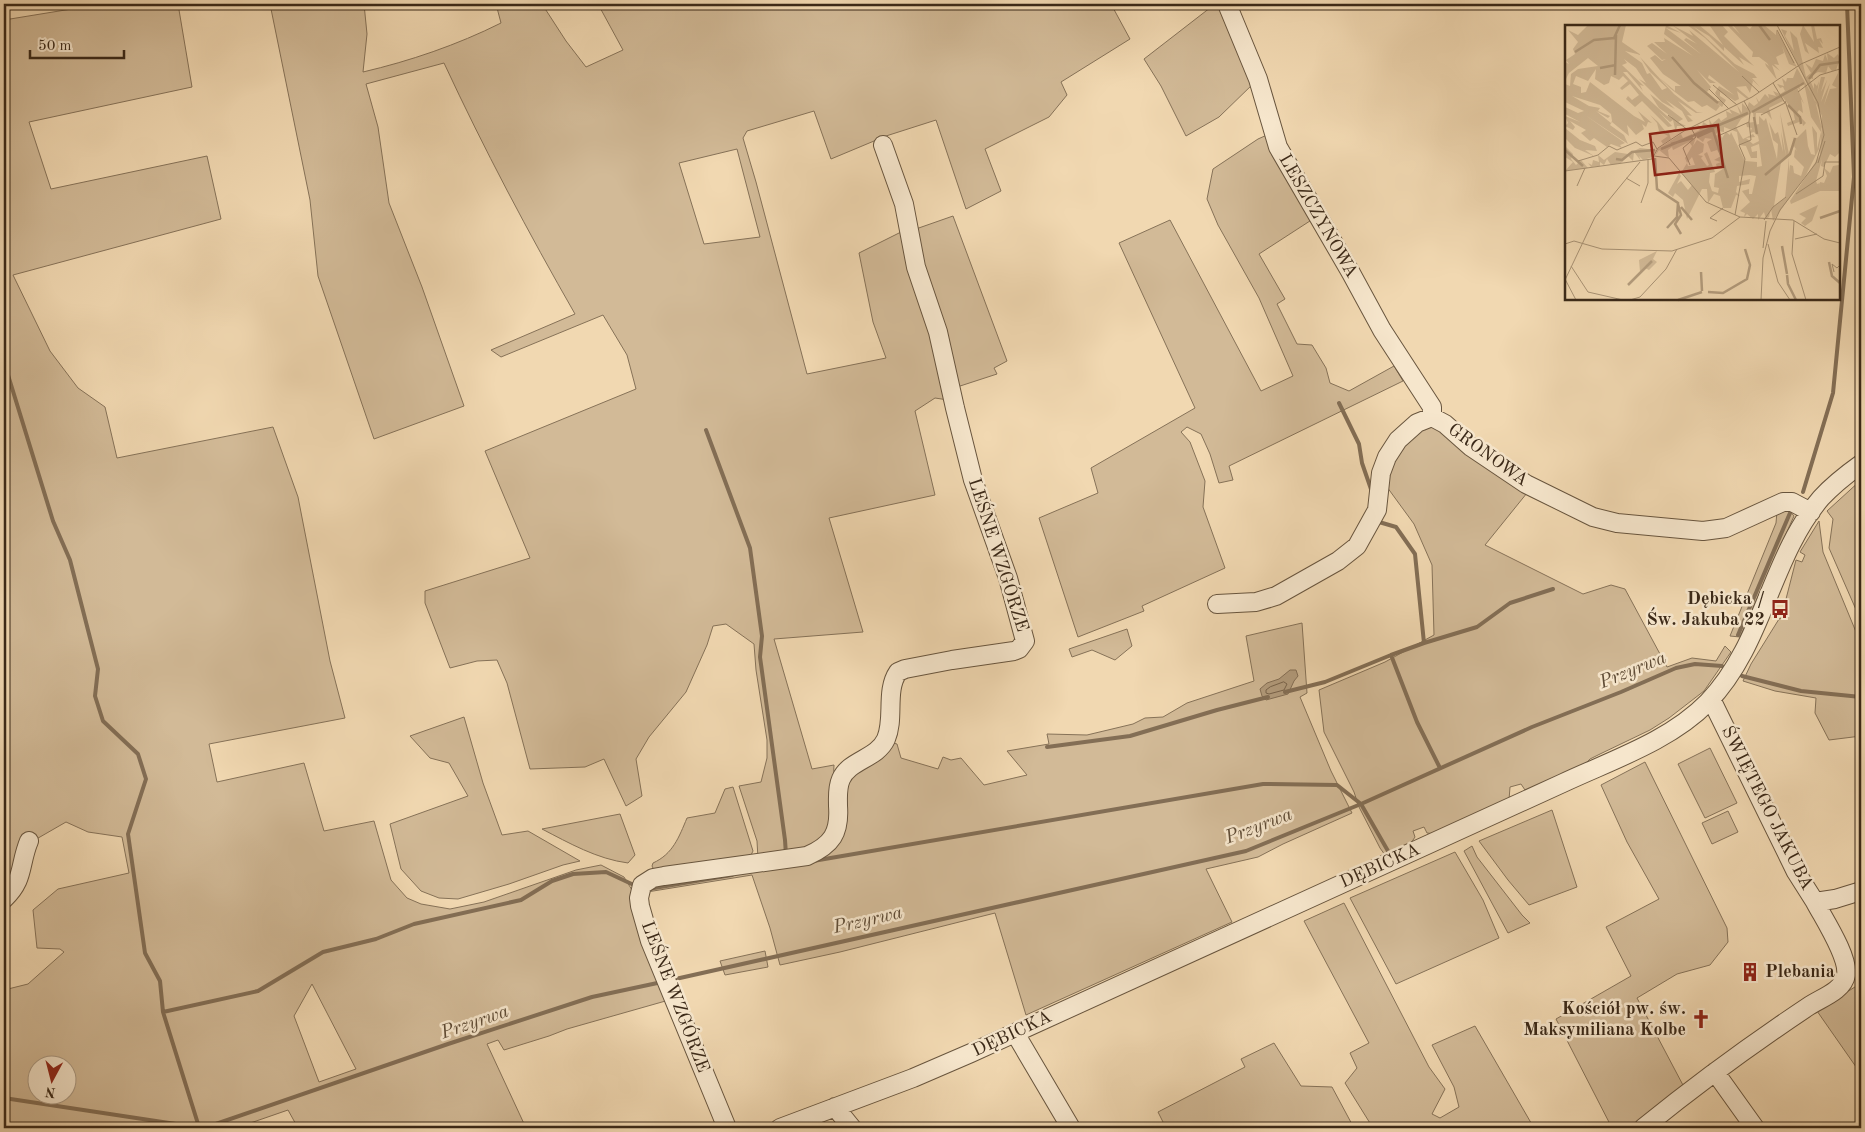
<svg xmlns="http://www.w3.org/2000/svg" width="1865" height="1132" viewBox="0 0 1865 1132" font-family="'Old Standard TT',serif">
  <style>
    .green { fill: #d2ba97; stroke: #867258; fill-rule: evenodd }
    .water { fill: #b39c7d; stroke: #836e55 }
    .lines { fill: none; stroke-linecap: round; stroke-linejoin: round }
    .shore { stroke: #77624a; stroke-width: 1 }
    .stream { stroke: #836e55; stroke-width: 4 }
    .minor-casing { stroke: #68553e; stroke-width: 20 }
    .minor { stroke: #f6e6cc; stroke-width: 18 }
    .labels { text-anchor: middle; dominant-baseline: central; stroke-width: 5; stroke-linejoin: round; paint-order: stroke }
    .street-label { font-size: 18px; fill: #3b2918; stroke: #f6e6cc }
    .poi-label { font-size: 18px; font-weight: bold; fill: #3b2918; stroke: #f6e6cc; text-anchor: end }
    .water-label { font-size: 19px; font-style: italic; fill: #5f4c36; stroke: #f6e6cc }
    .inset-river { fill: none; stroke: #b39c7d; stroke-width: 2.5 }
    .inset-road { fill: none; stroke: #a89274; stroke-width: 1 }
    .view { fill: #8f2418; fill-opacity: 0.15; stroke: #8f2418; stroke-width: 2.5 }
    .inset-edge { fill: none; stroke: #3b2918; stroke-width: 2.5 }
  </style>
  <rect width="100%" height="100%" fill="#f1d8b1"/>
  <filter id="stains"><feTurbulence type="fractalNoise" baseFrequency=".004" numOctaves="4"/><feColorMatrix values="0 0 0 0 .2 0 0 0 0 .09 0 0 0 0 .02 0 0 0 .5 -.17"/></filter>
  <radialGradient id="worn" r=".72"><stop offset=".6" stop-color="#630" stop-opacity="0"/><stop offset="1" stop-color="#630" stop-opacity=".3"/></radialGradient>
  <path class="green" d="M102,4H178L192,87L29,122L51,189L207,156L221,219L13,275L50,351L78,388L105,407L117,458L273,427L298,497L330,661L345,718L209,744L217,782L304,763L324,831L374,821L391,880L407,898L421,904L450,909L484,902L576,870L601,865L624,877L632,890L669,1000L567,1029L549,1036L504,1050L498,1040L487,1044L526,1128H480L478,1124L467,1128H298L288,1110L236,1128H4V990L28,984L64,952L60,949L37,948L33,910L58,889L129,873L122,837L88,832L66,822L33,841L4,892V20ZM312,984L356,1069L319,1082L294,1016ZM38,1064H68V1094H38Z
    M270,4H364L367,34L363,72C410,61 457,45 501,23L496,4H542L566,41L586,67L623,50L598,4H1111L1130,39L1061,82L1067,95L1049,117L985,149L1001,191L966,209L936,120L886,136L831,159L814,111L747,131L743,138L756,182L807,374L886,358L873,322L859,253L903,231L948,400L935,398L915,411L935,495L829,518L863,632L774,639L812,769L834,765C833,779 835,819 830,830C817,855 783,856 758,859L757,841L739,786L761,782L767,758V740L756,670L754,644L726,624L713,626L707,645L686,692L649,737L636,759L642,796L626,806L604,759L585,767L530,769L507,683L497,660L477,661L450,668L425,603V591L530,558L485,451L636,389L627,355L603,315L501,357L491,350L575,314C528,232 484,149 444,63L366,84L378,127L389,203L422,287L464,406L374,439L318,276L310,200ZM737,149L760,237L704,244L679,163Z
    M1215,4H1217L1235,36L1254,83L1219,117L1186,136L1161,86L1144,59Z
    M1267,135L1304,210L1313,219L1259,254L1285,299L1277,304L1297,344L1312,345L1326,368L1330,383L1349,391L1394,366L1403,381L1229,466L1233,480L1219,483L1210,454L1201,434L1187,427L1181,432L1190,442L1205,481L1203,507L1225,568L1142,606L1144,611L1078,637L1039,518L1098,493L1091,468L1195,408L1119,243L1170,220L1261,391L1293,376L1259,298L1218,225L1207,199L1213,169L1258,139Z
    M953,216L1007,361L994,368L997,374L954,388L913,230Z
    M1435,423L1527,493L1485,545L1583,594L1611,585L1625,589L1667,667L1692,658L1716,661L1725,646L1731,652L1704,691L1669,718L1650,730L1600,754L1590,759L1582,767L1530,790H1525L1521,784L1510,787L1509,800L1436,834L1427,833L1424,827L1413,831L1415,837L1409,846L1385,855L1380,848L1359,807L1354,792L1324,732L1319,690L1385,662L1434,635L1432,565L1414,524L1387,487L1386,475L1414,432Z
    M1861,480V621L1829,548L1833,519L1827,511Z
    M1789,510L1794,516L1740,637L1730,636L1776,523L1777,511L1767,512Z
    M1819,521L1823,552L1861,644V736L1829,740L1815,713L1816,698L1775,691L1743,681L1751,664L1779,619L1783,617L1788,606L1786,599L1796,560L1802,562L1805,555L1800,552Z
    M1302,623L1307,693L1300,697L1331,771L1352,813L1283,844L1258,857L1206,869L1232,922L1026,1015L995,913L840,952L780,965L770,928L752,875L647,892L646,887L826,852L842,784L890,742L897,744L901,758L938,769L943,757L951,760L961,758L984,785L1027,775L1007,751L1049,744L1047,734L1087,735L1133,724L1145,718L1163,717L1187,703L1254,681L1246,636Z
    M1127,629L1132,646L1115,660L1092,650L1072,657L1069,649Z
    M464,717L483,783L502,835L528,831L580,861L563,865L509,884L458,899L439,898L421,891L401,869L390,824L468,796L449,763L430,758L410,736Z
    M1710,748L1737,803L1705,818L1678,764Z
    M1645,762L1727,928L1728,942L1710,965L1677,974L1637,998L1684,1087L1629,1128H1612L1556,1019L1631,976L1606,927L1659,899L1627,842L1601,785Z
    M733,787L753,851L748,861L656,874L652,866L653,863C673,854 679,837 687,818L715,813L725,789Z
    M1552,810L1577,887L1529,905L1508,880L1479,841Z
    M1728,811L1738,832L1712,844L1702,823Z
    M620,814L635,855L628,863C597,859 569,843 542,829Z
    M1472,846L1477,857L1522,915L1530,923L1508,933L1464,851Z
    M1455,852L1483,900L1499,938L1396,984L1350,898Z
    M1344,903L1429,1067L1445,1089L1432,1114L1440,1118L1459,1107L1454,1087L1432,1045L1475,1026L1534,1128H1373L1345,1083L1357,1068L1350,1053L1369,1043L1304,921Z
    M765,951L768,967L725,975L720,961Z
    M1858,985L1861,991V1074L1817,1011Z
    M1274,1043L1301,1086L1332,1087L1354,1128H1166L1158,1112L1245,1067L1241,1059Z"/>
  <path class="water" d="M1290,670H1296L1298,676L1294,681L1288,694L1266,700L1262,696L1260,689L1267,683L1279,679Z"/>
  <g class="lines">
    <path class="shore" d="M1284,682L1287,684L1284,690L1269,694L1266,693V690L1270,687Z"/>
    <path class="stream" d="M4,362L53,521L70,560L98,669L95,696L103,721L138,754L146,779L128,834L145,953L160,981L163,1012
      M1339,403L1359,444L1362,463L1372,492
      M706,430L750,548L762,636L760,657L785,840L786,855
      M1803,492L1833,393L1854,177L1847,4
      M1378,518L1379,522L1396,527L1415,554L1424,643L1391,655L1417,722L1440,768
      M1738,635L1790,513
      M1424,643L1477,627L1510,603L1553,589
      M1742,676L1801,691L1861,697
      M1285,692L1325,682L1391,655
      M1047,747L1130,736L1217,710L1268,697
      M813,861L1263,784L1337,785L1361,804L1388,851
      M648,889L732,875
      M671,980L1246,851L1361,804L1532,727L1621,692L1676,668L1695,664L1722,666
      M4,1098L189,1126L207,1127L448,1044L592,997L662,982
      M199,1127L163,1012L258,991L323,952L376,939L414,924L521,900L552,881L573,874L606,872L636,886"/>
    <g class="minor-casing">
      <path id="minor" d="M1227,4L1258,79L1278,147L1351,273L1382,330L1432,407V417
        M1217,604L1256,602L1276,596L1338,561L1357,546L1377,510L1381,473L1387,457L1398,440L1417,423L1432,417L1445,424L1471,447L1526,484L1593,517L1617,523L1703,531L1726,528L1783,502H1792L1811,512
        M1709,701L1714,705L1796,872L1815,902L1835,899L1861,891
        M4,899C25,879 19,865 29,841
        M1015,1033L1071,1128
        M1715,1072L1755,1128
        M835,1107L852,1128
        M727,1128L650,941L640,906L639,898L642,885L653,878L664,876L807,856C832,845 840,833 838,806C838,797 837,788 841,779C849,760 877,759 886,739C895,718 885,691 898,672L905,669L952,660L1014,651L1019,649L1025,641L1008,578L973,480L955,408L938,332L916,267L904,204L883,145
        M780,1128L913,1078L971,1053L1563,783C1612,760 1670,741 1708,702C1764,644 1770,558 1821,498C1833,485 1847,474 1861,464
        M1643,1128C1696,1085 1752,1044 1809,1006C1821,998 1843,991 1846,975C1849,957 1824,919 1815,902"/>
    </g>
    <use href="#minor" class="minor"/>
  </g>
  <defs>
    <g id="bus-bare" transform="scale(1.5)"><path d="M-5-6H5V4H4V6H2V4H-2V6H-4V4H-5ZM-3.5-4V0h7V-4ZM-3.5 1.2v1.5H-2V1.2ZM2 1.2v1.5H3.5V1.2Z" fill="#8f2418" stroke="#f6e6cc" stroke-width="2.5" paint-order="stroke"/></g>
    <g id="building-bare" transform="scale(1.5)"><path d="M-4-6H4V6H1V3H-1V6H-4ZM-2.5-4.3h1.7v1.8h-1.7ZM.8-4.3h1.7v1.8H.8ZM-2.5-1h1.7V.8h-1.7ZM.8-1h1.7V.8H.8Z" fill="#8f2418" stroke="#f6e6cc" stroke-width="2.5" paint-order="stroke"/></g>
    <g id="church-bare" transform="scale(1.5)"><path d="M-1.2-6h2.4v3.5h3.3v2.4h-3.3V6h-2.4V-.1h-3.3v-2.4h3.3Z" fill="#8f2418" stroke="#f6e6cc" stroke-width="2.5" paint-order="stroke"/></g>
  </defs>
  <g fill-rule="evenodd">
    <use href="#bus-bare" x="1780" y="609"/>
    <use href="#building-bare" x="1750" y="972"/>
    <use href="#church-bare" x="1701" y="1019"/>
  </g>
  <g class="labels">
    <g class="street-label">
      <text transform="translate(1318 216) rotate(60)">LESZCZYNOWA</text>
      <text transform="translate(1488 455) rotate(36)">GRONOWA</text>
      <text transform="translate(998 555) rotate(72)">LEŚNE WZGÓRZE</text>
      <text transform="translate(1767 808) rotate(63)">ŚWIĘTEGO JAKUBA</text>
      <text transform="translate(1380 866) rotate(-24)">DĘBICKA</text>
      <text transform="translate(675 997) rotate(69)">LEŚNE WZGÓRZE</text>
      <text transform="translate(1012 1034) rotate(-25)">DĘBICKA</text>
    </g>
    <g class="poi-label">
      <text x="1765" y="599">Dębicka /<tspan x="1765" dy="21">Św. Jakuba 22</tspan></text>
      <text x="1765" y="972" text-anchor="start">Plebania</text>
      <text x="1686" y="1009">Kościół pw. św.<tspan x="1686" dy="21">Maksymiliana Kolbe</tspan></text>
    </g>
    <g class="water-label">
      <text transform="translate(1633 671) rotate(-22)">Przyrwa</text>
      <text transform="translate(1259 827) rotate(-21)">Przyrwa</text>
      <text transform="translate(868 921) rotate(-13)">Przyrwa</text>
      <text transform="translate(475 1023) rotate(-19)">Przyrwa</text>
    </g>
  </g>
  <g transform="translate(1565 25)">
    <rect width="275" height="275" fill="#f1d8b1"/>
    <path d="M23,0H61L57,17L76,30L60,26L77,38L82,49L85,48L97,65L102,63L85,47L75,32L109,69L132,87H138L131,88L113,76L127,91L122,90L128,96L123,97L117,86L101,75L110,84L97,77L74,54L81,58L71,43L59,34L62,38L57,40L79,61L75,60L78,66L62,47H58L79,70L102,91L107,92L94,83L85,69L118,94L113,97L121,101H112L111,106L104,108L106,114L98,119L96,116L103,111L94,106L92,98L85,90L93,97L101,107L110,104L108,95L105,97L94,87L107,101L103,102L77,76L70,82L61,74L63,71L67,75L74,70L65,59L57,65L55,63L63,56L58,51L54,55L46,51L44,58L39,60L30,54L31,44L23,56L11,51L8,59L16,62V68L21,67L25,57L69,91L80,97L73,86L87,98L83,97L81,102L77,99L79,104L71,110L62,100L64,111L47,97L45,100L59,110L63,119L20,90L60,118L55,120L57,123L46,119L42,122L29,113L25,116L16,108L21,105L5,96L10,102L8,105L0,101L3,98L0,91L15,97L0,89V82L13,88L19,86L0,77V59L5,61L6,49L13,44L33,41L23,33L4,48L0,56V37L4,39L1,35L10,29L8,24L13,17L3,5L13,10ZM7,71L35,80L46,89L47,96L46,98L31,86L43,93L45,91L33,86L35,83L24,81ZM101,0L116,8L101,3L137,30L119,15L121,13L132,19L107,0L128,11L124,5L174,47L140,13L122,0H134L158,20L145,1L157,0L163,7L159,11L189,41L174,32L179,40L159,22V26L144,11L129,2L170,39L189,49L192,53H187L195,62L184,52L188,56L185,68L181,61L171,62L184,73L182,74L172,66L174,74L170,76L155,67V71L161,75L157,82L150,77L155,81L151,86L142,80L137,82L129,76L123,77L106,64L95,53L110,66V61H116L98,49L85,33L90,30L97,36L101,34L97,35L82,21L87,18L102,29L89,17H100L99,13L128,31L99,9ZM132,45L145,58H151L143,53L144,50L169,70L154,61L150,68L155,76H151L142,67L146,62ZM162,0H166L175,9L168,0H180L185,4L188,0H199L211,10V5L232,42L224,39L217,21L219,28L211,32L214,40L209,39L215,46L207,40L212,55L201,41L200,38L204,41L202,38L194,32H187L188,27ZM238,0L249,17L246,0H249L252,14L256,13L258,19L254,15L258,23L253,22L254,28L240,18L244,29L240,26L235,9ZM216,4L222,6L220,11L229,26L225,6L232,13L230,4L241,52L246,48L240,38L247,43L251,34L258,36L260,29L263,36L262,28L269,33L273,29L275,34L271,45L267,46L263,41L261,48L253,47L248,50V54L244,53L249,64V58L252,61L254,56L252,69L256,52H260L256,67L262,55L256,77L265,58L259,80L265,64L272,63L267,60L273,48L275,127L270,132L265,129L259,142L256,141L257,134L251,156L252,159L255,158L254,164L255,157L259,158L262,151L259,143L265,148L268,141L274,140L275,166H255L226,179L225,176L221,182L255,130L257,91ZM232,43L250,75L257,104L254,124L241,150L208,196L206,184L204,192L201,194L199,187L193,195V189L188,194L182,189L179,192L180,188L175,186L185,177L177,166L184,164V169H187L191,151L185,150L174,151V157L185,154L184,159L172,161L171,167L175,171L171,170L166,183H158L155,171L149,169L143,178L142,164H137L122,194L118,175L110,168L108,172L103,168L114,148L116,151L112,159L116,156L123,165L127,160L116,148L122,138L123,141L130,140L127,132L122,138L120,133L127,121L124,117L108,125L107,122L103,125L104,133L94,125L90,131L93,124L116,109L118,113L127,109V113L130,112L129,108L135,105L132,100L137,102L138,97L145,101L144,94L147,99L154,93L156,96L162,92L161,86L167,89L164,84L175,89L172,80L177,88V78L182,83L184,77L189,81L193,78L191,72L194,77L200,69L204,73L203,69L211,71L208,66L215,69L220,66L218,62L215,63L212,59L219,61L217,53L221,57L222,53H228ZM239,58L246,92L256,107L252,124V108L247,101L250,130L246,129L243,121L241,104L232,113L226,112L230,113L224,129L215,87L221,131L216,106L218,127L213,107L210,109L204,97L208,115L213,119L212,134L201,93L199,96L194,91V99L190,100L191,88H202L207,95L204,83L218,76L217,71L228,86L230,95L222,98L223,101L237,96L238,101L241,98L232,88L234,85L238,88L236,74L239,79L232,62L235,65L234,59ZM188,87L189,97L181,98L182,102L187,103L185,108L189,107L193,111L194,116L188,119L181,113L190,112L188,109L178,114L171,102L176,94ZM159,102L172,107L174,120L181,121L186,133H192V126L187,127L186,122L194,119L197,141L192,142V137L180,136L166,107L165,110L161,107L157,113L155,108L150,111L153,106L159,107ZM131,112L138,117L140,113L147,114L142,117L146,127L152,125L156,131L149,135L156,137L151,139L152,143L161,142L150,149L149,162L154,163L153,168L147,166L144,157L145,148L150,147L142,127L139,129L144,140L142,141L136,133L138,131L133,130L138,127L139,119L132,115L128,121ZM229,121L232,126L230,124L229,132L239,142L236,151L229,148L228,141L225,140L224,147V133L220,173L209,181L216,137L225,129ZM0,103L15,115L30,121L32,126L20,125L29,131L10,123L0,113ZM0,121L8,129L6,134L11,140L16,135L23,143L0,146L8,137L0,132ZM75,123L91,125L88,132L78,135L74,131L76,136L69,127L68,136L63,131L56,138L46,140L42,134L39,140L35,137V141L26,142L23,138L27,140L28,135L34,137L33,130L39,135L50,127L63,129ZM253,180L247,196L240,201L236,198L241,193L234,189ZM92,226L88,234L92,237L84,245L80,243L75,247L74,235Z" fill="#d2ba97" fill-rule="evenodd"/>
    <path class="inset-river" d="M194,0L205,15M10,27L29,15L49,13L55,0M107,32L129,58L153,78M35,43L51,40M50,50L51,10M244,54L255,40L275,37M223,80L235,92L236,99M187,87L239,58M189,92L192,109M148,105L163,153M132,112L148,105L146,102M106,119L128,113M96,124L183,88M0,125L18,141M90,133L92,164L113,178L112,192L102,203M51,134L57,135L67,127L90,125M200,150L225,129L230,113M113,179L116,190L110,199L116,209M116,182L127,195M255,193L275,186M217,221L222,249M264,237L267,251L275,258M136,247L137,266M222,250L223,259L231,275M63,260L87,236M143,267L158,268L182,254L185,240L180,224M113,275L137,267"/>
    <path class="inset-road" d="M212,5L229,38M177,51L194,67M148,60L172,80M144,64L164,84M233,67L255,50L275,44M220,76L232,110M103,90L123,105M196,90L220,78L208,58M153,111L184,97L185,87L179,76M89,131L104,133M104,133L141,177L175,192L228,195L259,214L275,218M13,136L33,130L44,121L52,125L71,117L77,121L88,117L92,124M253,138L260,116M125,140L118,123L131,112L126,103M0,146L87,134L93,123L119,106L187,72L236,39L275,22M61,153L75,161M12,161L20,143M231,169L258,151L260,137H275M76,178L83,158V135M170,190L180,134L174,120L186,115L184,97M199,195L208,182L221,172M152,196L145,193L158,183M229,196L227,229L241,275M230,214L252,209M0,219L9,216L37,224L107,226L147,213L175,192M203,219L213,257L225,275M198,223L201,196M6,241L23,267L58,275M269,247L267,239L272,243L275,240M0,254L11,275M0,255L30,192L75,137M65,275L75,272L101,244L112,224M196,275L198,233L205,206L215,185L251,138L259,110L253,78L212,0"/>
    <path class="view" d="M153,100L158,142L90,150L85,109Z"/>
    <rect width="275" height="275" class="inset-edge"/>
  </g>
  <rect width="1865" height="1132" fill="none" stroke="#f1d8b1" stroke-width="20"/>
  <rect x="5" y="5" width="1855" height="1122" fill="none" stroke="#3b2918" stroke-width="2.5"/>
  <rect x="10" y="10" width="1845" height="1112" fill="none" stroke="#3b2918"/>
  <g transform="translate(52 1080) rotate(187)"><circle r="24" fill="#f6e6cc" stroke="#ab9a84"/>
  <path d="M0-4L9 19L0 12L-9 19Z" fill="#8f2418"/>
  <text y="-8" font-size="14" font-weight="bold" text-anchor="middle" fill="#3b2918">N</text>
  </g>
  <path d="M30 50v8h94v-8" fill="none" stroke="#3b2918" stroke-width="2.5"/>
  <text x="38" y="50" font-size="15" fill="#3b2918" stroke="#f6e6cc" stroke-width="4" paint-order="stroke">50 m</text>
  <rect width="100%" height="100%" filter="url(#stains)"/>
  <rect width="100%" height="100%" fill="url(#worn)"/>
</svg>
